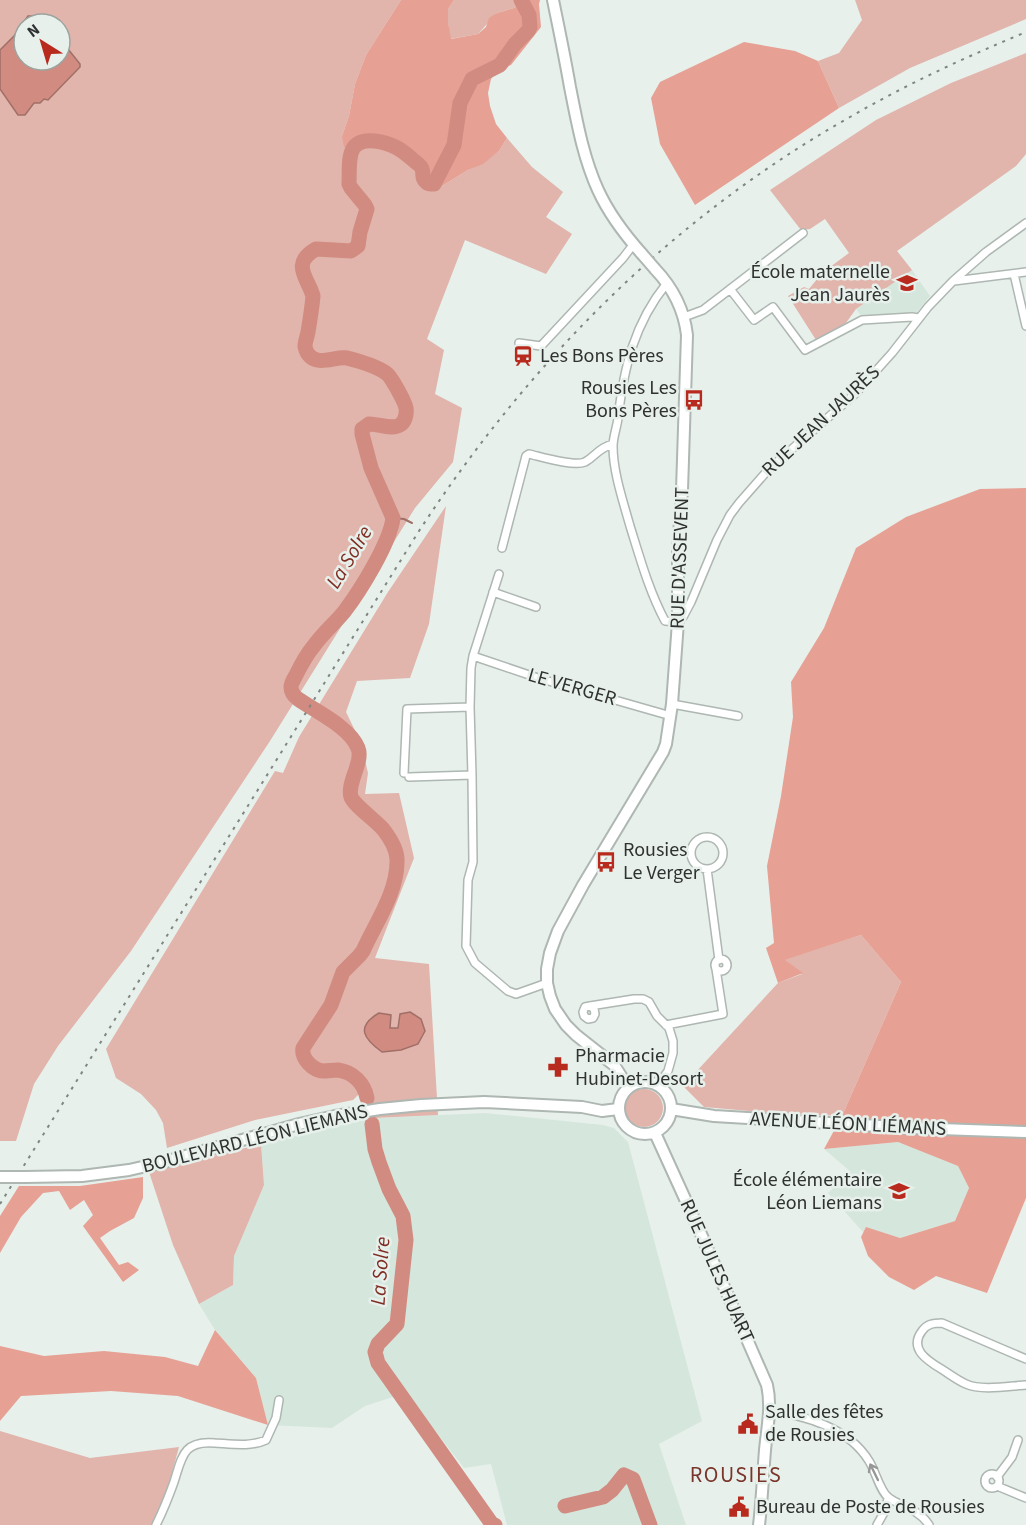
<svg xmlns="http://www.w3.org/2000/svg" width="1026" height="1525" viewBox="0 0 1026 1525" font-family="'Source Sans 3',sans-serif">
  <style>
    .built { fill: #d5e6dd }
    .green { fill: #e1b4ac; fill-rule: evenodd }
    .forest { fill: #e7a094 }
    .water { fill: #d18b80; stroke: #a07068; stroke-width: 1.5 }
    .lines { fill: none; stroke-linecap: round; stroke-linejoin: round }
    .stream { stroke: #a07068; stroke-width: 2 }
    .river { stroke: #d18b80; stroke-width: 15 }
    .street-casing { stroke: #aeb7b2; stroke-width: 10 }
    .secondary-casing { stroke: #aeb7b2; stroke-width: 14 }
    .street { stroke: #fff; stroke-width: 7 }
    .secondary { stroke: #fff; stroke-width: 10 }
    .rail { stroke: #808682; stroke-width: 2; stroke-dasharray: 3 6; stroke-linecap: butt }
    .secondary-bridge-casing { stroke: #aeb7b2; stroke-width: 14; stroke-linecap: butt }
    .secondary-bridge { stroke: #fff; stroke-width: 10 }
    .oneway { stroke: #979898 }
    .labels { text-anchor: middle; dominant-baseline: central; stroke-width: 5; stroke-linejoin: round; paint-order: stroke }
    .poi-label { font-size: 20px; fill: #2f3230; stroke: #e7f0eb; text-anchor: start }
    .street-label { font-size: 20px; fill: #2f3230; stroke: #e7f0eb }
    .water-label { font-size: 21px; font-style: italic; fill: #7f2c22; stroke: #e7f0eb }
    .quarter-label { font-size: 22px; letter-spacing: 1.5px; fill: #7a342a; stroke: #e7f0eb }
  </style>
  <rect width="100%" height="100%" fill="#e7f0eb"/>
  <path class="built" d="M912,270L930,296L917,312L862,317L856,309Z
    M485,1113L603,1125L614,1128L628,1142L702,1421L659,1444L686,1525H507L491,1464L464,1468L408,1396L393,1397L365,1406L332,1428L268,1425L256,1378L215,1330L199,1304L233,1285L234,1256L264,1185L261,1144L374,1118Z
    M898,1142L958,1166L969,1188L955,1221L899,1238L863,1232L828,1193L851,1172L824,1149Z"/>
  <path class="green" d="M0,0H401L366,55L355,84L349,116L342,136L356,143C363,139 371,139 379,141C407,147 424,161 437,186H442L468,170L483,163L499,151L507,138L532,167L563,192L546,217L572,234L546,274L465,240L427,339L444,350L435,394L462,408L453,462L415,508L270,741L131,951L58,1046L34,1084L16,1141H0ZM24,24H60V60H24Z
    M454,0H527L514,8L497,13L478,34L450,39L448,22V9Z
    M855,0H1026V19L910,68L839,108L818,61L839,53L862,20Z
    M1026,53V154L1016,166L897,251L912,270L856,309L843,327L816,340L788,296L804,287L809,289L822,273L849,253L825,219L810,229L801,230L770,190L876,120L951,83Z
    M446,506L429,624L410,678L357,681L346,712L361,743L368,773L365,794L399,793L414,858L375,958L429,964L438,1115L374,1118L368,1085L353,1100L255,1120L167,1148L163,1123L156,1110L141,1094L116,1078L106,1049L275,771L283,773L299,737L388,592Z
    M861,935L901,982L842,1116L774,1113L704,1107L683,1086L778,983L802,974L784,960Z
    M625 1108a19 19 0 1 1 38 0a19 19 0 1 1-38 0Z
    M261,1144L264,1185L234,1256L233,1285L199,1304L173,1245L149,1172Z
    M0,1431L90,1458L179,1447L165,1498L151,1525H0Z"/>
  <path class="forest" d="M401,0H454L448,9V22L451,39L478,34L486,27L489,18L497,13L514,8L527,0H540L539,4L541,27L511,65L497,71L491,79L488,93L490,106L496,124L507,138L499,151L483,164L468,170L442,186L437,187C433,179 430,172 425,166C410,150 369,127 352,147H344L342,136L349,116L355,84L366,55Z
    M744,42L795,51L818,61L839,108L695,205L660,144L651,98L660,82Z
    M1026,488V1198L987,1293L936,1276L914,1290L889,1277L868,1256L861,1237L866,1227L900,1238L955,1221L969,1188L958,1166L898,1142L824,1149L842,1116L901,982L861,935L785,960L803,973L778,983L766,948L774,943L767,866L781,796L793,717L791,682L824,628L856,548L906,517L980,489Z
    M143,1177V1198L134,1218L110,1231L100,1238L119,1265L128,1262L139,1270L123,1282L83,1226L93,1215L84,1200L70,1210L59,1191L43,1193L21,1217L0,1253V1216L19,1186H80Z
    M215,1330L256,1378L268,1425L178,1396L111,1391L21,1396L0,1421V1346L44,1356L104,1351L165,1357L198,1366Z"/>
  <path class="water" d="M28,16H42L48,24H24V60H60V39L80,64V67L48,100L44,99L40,103H34L25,115H18L0,89V50L14,36Z
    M410,1012L421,1019L425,1031L418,1044L401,1050L382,1052C364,1039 355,1027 379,1013L391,1015L390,1028H398L400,1014Z"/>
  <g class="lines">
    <path class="stream" d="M393,518L404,519L412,523"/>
    <path class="river" d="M367,1098C364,1083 353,1072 338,1070C333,1070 328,1071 323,1071C313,1070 301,1059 303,1048L331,1005L343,972L359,956L363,951C375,924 397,893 397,862C398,850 390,838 383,829C375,820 354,805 351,797C348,788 355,774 357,766C359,760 360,753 358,748C350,727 315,711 298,699C294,696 291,692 291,687C291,683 294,679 296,675C301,665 306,655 313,647C322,634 334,624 344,612C360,591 390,543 393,518L371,468L362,434V429L369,424C379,424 392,430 400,425C405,422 407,414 406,408C405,402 391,376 386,373C376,366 359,361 347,358C335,356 317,367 308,354C307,353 305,348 305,346C305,342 307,337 308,332C310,320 312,308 313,296C308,278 290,264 316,249L351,251L358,246L360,232L367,209L365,205L351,188L349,184C350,162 345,138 375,141C391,143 401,149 412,159C415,162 421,165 422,169C424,174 421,178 426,182C429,185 431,184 434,184L454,145L460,103L472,79L500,65L515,44L528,31L530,27L529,15L521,0
      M372,1124L375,1149L379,1162L389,1189L403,1216L406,1240L397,1324L378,1344L375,1352L378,1363L492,1524L495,1525
      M565,1506L603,1497L612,1490L624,1475L633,1479L650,1525"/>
    <g class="street-casing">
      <path id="street" d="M1014,274L1026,326
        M954,281L1026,272
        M667,283C634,324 624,367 618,418C617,427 613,437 613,446C613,472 623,501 630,526C640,558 649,591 665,621L678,622L683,617L691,602L717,540L730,515L739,503L768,470L856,393L892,353L928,307L953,281L986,252L1026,223
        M730,289L754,320L773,307L805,350L862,320L912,317L919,318
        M684,317L703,310L803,233
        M519,343L541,346L623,258L633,245
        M502,548L526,456L529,454C542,457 574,467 585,462C596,456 598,448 613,444
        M493,592L536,607
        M473,656L499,574
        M672,704L738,716
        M404,773L407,709L470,707
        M409,777L472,775
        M691 853a16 16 0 1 1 32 0a16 16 0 1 1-32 0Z
        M707,869L719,960
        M715 965a6 6 0 1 1 12 0a6 6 0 1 1-12 0Z
        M547,983L516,994L508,991L475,963L466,946L468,880L473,862L472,775L470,707L471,668L473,656L538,678L671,716
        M590,1006L594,1009L595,1014L593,1018L588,1019L584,1016L583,1012L585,1007L590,1006L634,999H643L649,1002L657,1016L669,1028L673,1041V1053L668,1071L658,1085
        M666,1025L723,1014L716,969
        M1026,1359L942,1323C933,1323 927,1324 922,1331C907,1351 932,1363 946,1372C952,1376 959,1381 966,1384C981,1391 1009,1386 1026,1385
        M769,1411C805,1415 849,1428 869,1461C875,1470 880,1491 888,1497C891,1500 896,1502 900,1504C911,1509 922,1514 929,1525
        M985 1481a7 7 0 1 1 14 0a7 7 0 1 1-14 0Z
        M997,1477L1012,1457L1018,1440
        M997,1486L1026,1498
        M156,1525C163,1511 169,1496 174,1482C182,1457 183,1440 215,1443C232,1444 251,1447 266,1440L276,1418L279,1400
        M877,1525L886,1509L888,1498"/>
    </g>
    <g class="secondary-casing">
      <path id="secondary" d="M553,0C559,29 565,58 570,87C577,122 583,157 598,190C609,214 625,235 642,254
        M619 1108a26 26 0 1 1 52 0a26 26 0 1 1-52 0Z
        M628,1087L614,1065L576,1035L566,1025L555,1009L550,996L547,983V969L550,953L558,931L583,885L663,752L666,744L672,704L678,622V552L682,490L687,335C684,309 673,288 655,269
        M671,1109L714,1116L912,1128L1026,1132
        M655,1133L701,1234L767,1385C772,1407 767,1428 765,1450C763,1475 762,1500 759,1525
        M25,1177L82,1176L129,1170L164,1162L299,1124L335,1116L380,1109L421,1105L484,1102L582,1107L602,1111L618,1109"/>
    </g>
    <use href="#street" class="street"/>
    <use href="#secondary" class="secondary"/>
    <path class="rail" d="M0,1204L419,531C530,361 673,217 850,117C907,84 966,57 1026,32"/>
    <g class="secondary-bridge-casing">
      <path id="secondary-bridge" d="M642,254L655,269
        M0,1177H25"/>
    </g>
    <use href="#secondary-bridge" class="secondary-bridge"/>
  </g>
  <defs><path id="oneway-shaft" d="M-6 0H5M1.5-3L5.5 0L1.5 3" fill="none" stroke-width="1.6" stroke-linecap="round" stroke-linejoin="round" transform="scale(1.5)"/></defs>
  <use class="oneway" href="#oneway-shaft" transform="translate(874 1472) rotate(-116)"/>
  <defs>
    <g id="school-bare" transform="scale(1.62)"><path d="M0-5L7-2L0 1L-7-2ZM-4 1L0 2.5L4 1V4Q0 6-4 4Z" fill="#b82a1d" stroke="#e7f0eb" stroke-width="2.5" paint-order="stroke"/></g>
    <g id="station-bare" transform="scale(1.62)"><path d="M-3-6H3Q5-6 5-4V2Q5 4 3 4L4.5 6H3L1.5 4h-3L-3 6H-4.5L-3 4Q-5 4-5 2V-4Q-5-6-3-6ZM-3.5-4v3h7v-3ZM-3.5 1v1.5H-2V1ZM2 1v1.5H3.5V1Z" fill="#b82a1d" stroke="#e7f0eb" stroke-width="2.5" paint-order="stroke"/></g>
    <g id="bus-bare" transform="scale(1.62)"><path d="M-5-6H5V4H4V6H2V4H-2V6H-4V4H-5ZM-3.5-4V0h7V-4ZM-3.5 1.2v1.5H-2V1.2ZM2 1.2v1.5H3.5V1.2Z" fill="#b82a1d" stroke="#e7f0eb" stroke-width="2.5" paint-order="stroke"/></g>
    <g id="pharmacy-bare" transform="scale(1.62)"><path d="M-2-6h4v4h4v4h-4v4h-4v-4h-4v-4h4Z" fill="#b82a1d" stroke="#e7f0eb" stroke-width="2.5" paint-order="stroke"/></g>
    <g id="civic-bare" transform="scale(1.62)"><path d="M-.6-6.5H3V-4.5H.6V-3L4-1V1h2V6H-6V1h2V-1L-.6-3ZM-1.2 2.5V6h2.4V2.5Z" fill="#b82a1d" stroke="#e7f0eb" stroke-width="2.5" paint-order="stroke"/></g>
  </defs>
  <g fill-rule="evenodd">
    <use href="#school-bare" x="907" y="283"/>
    <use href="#station-bare" x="523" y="356"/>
    <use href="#bus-bare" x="694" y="400"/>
    <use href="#bus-bare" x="606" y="862"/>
    <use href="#pharmacy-bare" x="558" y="1067"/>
    <use href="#school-bare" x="899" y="1191"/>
    <use href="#civic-bare" x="748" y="1424"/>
    <use href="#civic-bare" x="739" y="1507"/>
  </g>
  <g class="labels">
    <g class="poi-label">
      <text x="890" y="272" text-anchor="end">École maternelle<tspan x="890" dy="23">Jean Jaurès</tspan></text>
      <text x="540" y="356">Les Bons Pères</text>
      <text x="677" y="388" text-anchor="end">Rousies Les<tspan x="677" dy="23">Bons Pères</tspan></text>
      <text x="623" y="850">Rousies<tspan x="623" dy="23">Le Verger</tspan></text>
      <text x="575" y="1056">Pharmacie<tspan x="575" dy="23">Hubinet-Desort</tspan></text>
      <text x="882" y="1180" text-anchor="end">École élémentaire<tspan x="882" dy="23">Léon Liemans</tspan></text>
      <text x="765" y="1412">Salle des fêtes<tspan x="765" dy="23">de Rousies</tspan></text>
      <text x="756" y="1507">Bureau de Poste de Rousies</text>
    </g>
    <g class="street-label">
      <text transform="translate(821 421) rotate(-43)">RUE JEAN JAURÈS</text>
      <text transform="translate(680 558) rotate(-88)">RUE D'ASSEVENT</text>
      <text transform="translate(572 687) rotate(16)">LE VERGER</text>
      <text transform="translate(848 1124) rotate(3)">AVENUE LÉON LIÉMANS</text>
      <text transform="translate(255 1139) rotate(-14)">BOULEVARD LÉON LIEMANS</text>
      <text transform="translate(717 1271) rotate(66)">RUE JULES HUART</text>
    </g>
    <g class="water-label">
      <text transform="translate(349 557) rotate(-59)">La Solre</text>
      <text transform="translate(380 1271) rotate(-86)">La Solre</text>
    </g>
    <g class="quarter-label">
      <text x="736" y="1475">ROUSIES</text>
    </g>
  </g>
  <g transform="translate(42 42) rotate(323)"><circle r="28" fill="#e7f0eb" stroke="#9da4a0" stroke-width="1.5"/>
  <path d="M0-4.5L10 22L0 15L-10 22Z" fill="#b82a1d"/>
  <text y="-9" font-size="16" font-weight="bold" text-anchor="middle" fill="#2f3230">N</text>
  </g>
</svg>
